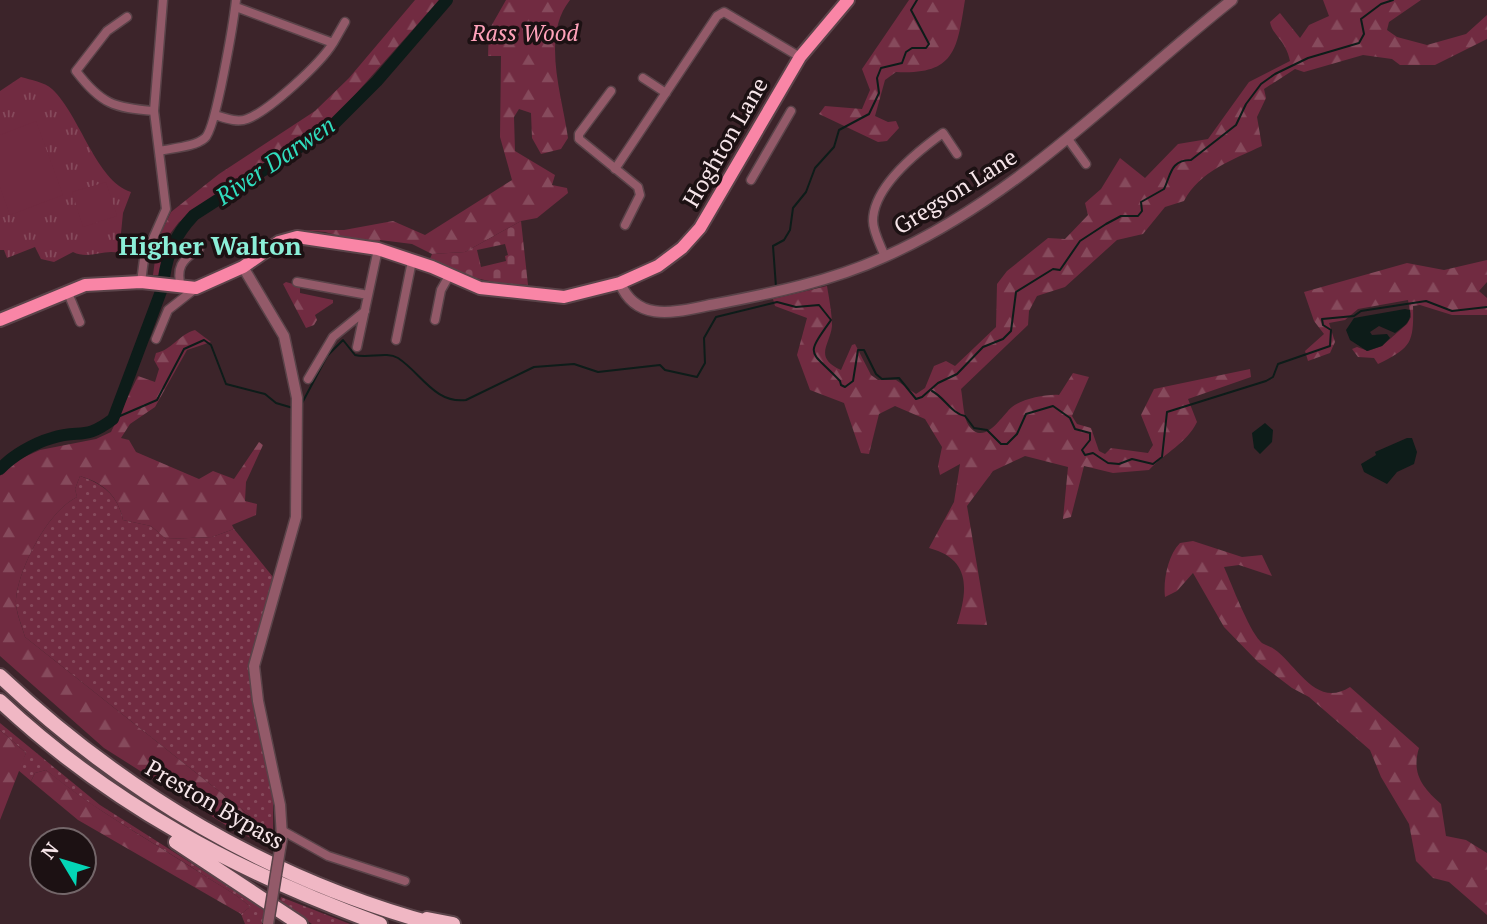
<svg xmlns="http://www.w3.org/2000/svg" width="1487" height="924" viewBox="0 0 1487 924" font-family="'PT Serif',serif">
  <style>
    .grass { fill: url(#grass-dots) }
    .forest { fill: url(#forest-firs) }
    .cemetery { fill: url(#cemetery-stones); fill-rule: evenodd }
    .park { fill: url(#park-tufts) }
    .garden { fill: #712b41 }
    .water { fill: #0d1c19 }
    .lines { fill: none; stroke-linecap: round; stroke-linejoin: round }
    .stream { stroke: #0d1c19; stroke-width: 2 }
    .river { stroke: #0d1c19; stroke-width: 12 }
    .minor-casing { stroke: #5a4349; stroke-width: 11 }
    .tertiary-casing { stroke: #5a4349; stroke-width: 13 }
    .primary-casing { stroke: #5a4349; stroke-width: 16 }
    .motorway-casing { stroke: #5a4349; stroke-width: 18 }
    .minor { stroke: #935a69; stroke-width: 8 }
    .tertiary { stroke: #935a69; stroke-width: 10 }
    .primary { stroke: #f985a6; stroke-width: 12 }
    .motorway { stroke: #f0b7c4; stroke-width: 14 }
    .tertiary-bridge-casing { stroke: #5a4349; stroke-width: 13; stroke-linecap: butt }
    .tertiary-bridge { stroke: #935a69; stroke-width: 10 }
    .labels { text-anchor: middle; dominant-baseline: central; stroke-width: 7; stroke-linejoin: round; paint-order: stroke }
    .park-label { font-size: 23px; font-style: italic; fill: #ffa2ba; stroke: #1c1113 }
    .street-label { font-size: 23px; fill: #f6e5e9; stroke: #1c1113 }
    .water-label { font-size: 24px; font-style: italic; fill: #30ddbe; stroke: #1c1113 }
    .quarter-label { font-size: 26px; font-weight: bold; fill: #8befd8; stroke: #1c1113 }
  </style>
  <defs>
    <pattern id="grass-dots" width="8" height="8" patternUnits="userSpaceOnUse" patternTransform="scale(1.75)"><rect width="8" height="8" fill="#712b41"/><path d="M2 2h.1M6 6h.1" fill="none" stroke="#864a5c" stroke-width="1.8" stroke-linecap="round"/></pattern>
    <pattern id="forest-firs" width="22" height="20" patternUnits="userSpaceOnUse" patternTransform="scale(1.75)"><rect width="22" height="20" fill="#712b41"/><path d="M5 1l3.5 6h-7zM16 11l3.5 6h-7z" fill="#864a5c"/></pattern>
    <pattern id="cemetery-stones" width="16" height="16" patternUnits="userSpaceOnUse" patternTransform="scale(1.75)"><rect width="16" height="16" fill="#712b41"/><path d="M2 7V4a2 2 0 0 1 4 0v3zM10 15v-3a2 2 0 0 1 4 0v3z" fill="#864a5c"/></pattern>
    <pattern id="park-tufts" width="24" height="20" patternUnits="userSpaceOnUse" patternTransform="scale(1.75)"><rect width="24" height="20" fill="#712b41"/><path d="M3 7l-1-3M5 7V3M7 7l1-3M15 17l-1-3M17 17v-4M19 17l1-3" fill="none" stroke="#864a5c"/></pattern>
  </defs>
  <rect width="100%" height="100%" fill="#3c242a"/>
  <path class="grass" d="M80,476C104,484 118,496 123,520L151,526L166,539L212,537L234,529L273,577L248,671L273,799V834L25,637C22,626 15,610 16,599C19,567 48,511 77,497L75,489Z
    M0,723L100,805L265,910L262,924H245L241,914L250,907C235,892 219,886 202,874C148,838 96,812 46,770L35,773L31,781L18,770L26,753L0,730Z
    M281,897L350,924H312L280,902Z"/>
  <path class="forest" d="M415,0H439L329,124L179,222L169,235L159,275H153L155,260L149,258L171,212L219,174L315,111L349,78Z
    M506,0H570C541,36 562,95 568,138L561,149L541,154L532,138L531,113L519,109L514,117L515,151L555,175L552,185L567,188L568,193L537,218L521,221L465,252L432,254L412,244L380,240L378,247L325,232L301,230H344L393,221L425,235L512,180L500,137L501,56H488L489,30Z
    M909,0H965C957,50 955,75 896,72L885,80L875,116L888,122L896,121L899,128L887,141L878,142L819,114L825,106L862,109L870,90L862,69Z
    M1323,0H1421L1389,22L1387,30L1397,37L1427,45L1466,34L1487,15V39L1435,65H1400L1392,59L1363,55L1304,72L1295,69L1264,89L1266,98L1257,117L1262,146C1232,160 1200,171 1184,201L1165,207L1143,234L1117,240L1065,287L1037,296L1029,311L1028,325L961,389C963,399 963,418 969,426C985,447 1002,415 1012,407C1022,399 1046,394 1059,395L1073,373L1089,377L1072,416L1077,424L1091,428L1099,451L1105,454L1111,448L1148,453L1153,445L1141,415L1154,389L1250,369L1251,377L1188,399L1197,422C1186,444 1166,452 1149,470L1113,473L1084,466L1071,517L1063,519L1068,467L1025,456L993,471L967,506L987,625L957,624C968,590 971,559 929,548L954,502L960,464L940,475L938,466L942,447L925,419L895,406L879,414L869,454L861,453L844,403L810,390L797,355L807,318L775,306L773,299L827,286C829,298 832,313 832,326C830,345 813,357 841,370L852,345L855,344L871,375L878,380H896L916,394L925,388L934,366L946,361L955,366L996,327L997,284L1007,271L1048,238L1065,239L1088,215L1085,203L1101,189L1120,158L1145,178L1178,144L1208,139L1249,82L1290,61C1286,40 1272,35 1270,22L1280,13L1300,38L1309,25L1329,16Z
    M1487,260V282L1479,291L1487,298V315H1452L1420,305L1413,306C1414,343 1411,348 1378,364L1374,358L1358,357L1352,349L1357,347L1368,351L1382,346L1407,324L1411,317L1408,300L1358,309L1345,320L1329,323L1335,342L1330,353L1308,361L1305,351L1324,334L1314,321L1304,292L1407,263L1444,270Z
    M286,282L300,286V293L333,300V303L315,315L317,320L314,325L306,328L283,284Z
    M195,330L211,342L187,350L155,407L130,424L121,438L129,440L136,452L199,479L213,471L234,479L259,442L263,445L246,482L245,501L257,504L256,515L232,525L234,529L212,537L166,539L151,526L123,520C118,496 104,483 80,476L75,489L77,497C48,511 19,567 16,599C15,611 22,626 25,637L273,834L271,847L235,831L104,748L0,656V476L13,462L40,450L96,439L111,432L138,376L155,382L159,369L154,360L156,353C172,350 178,335 195,330Z
    M1193,541L1242,557L1262,555L1272,576L1239,565L1224,567C1232,585 1248,628 1260,641C1263,645 1270,646 1274,649C1297,665 1316,709 1350,687L1419,748C1411,774 1423,788 1441,804L1446,836L1466,840L1487,853V915L1449,882L1433,878L1416,861L1409,824L1381,777L1370,750L1309,697L1292,688L1258,662L1224,627L1193,573L1177,591L1165,597C1163,580 1168,555 1180,543Z
    M0,730L26,753L0,820Z
    M46,770C96,811 148,839 202,874C219,886 235,892 250,907L241,914L78,820L31,781L35,773Z"/>
  <path class="cemetery" d="M521,221L528,285C486,283 468,278 430,259L432,254L465,252ZM505,244L508,255L505,256L506,261L481,267L477,250Z"/>
  <path class="park" d="M21,77C31,80 44,82 52,89C80,115 96,181 131,192L123,213L119,253C103,249 89,260 73,252L54,262L41,259L35,247L7,258L4,250H0V91Z"/>
  <path class="garden" d="M36,121L63,195L10,215L0,187V135Z
    M106,182L117,216L83,227L72,192Z"/>
  <path class="water" d="M1405,309L1410,310C1412,322 1404,326 1395,333L1379,326L1370,332L1372,335L1387,334L1390,338L1382,346L1367,351L1350,340L1346,330L1354,318Z
    M1265,423L1273,430L1272,442L1260,454L1254,448L1252,433Z
    M1407,438H1412L1417,452L1414,464L1397,472L1387,484L1364,472L1361,464L1376,455L1375,452Z"/>
  <g class="lines">
    <path class="stream" d="M776,287L773,246L784,240L790,230L793,208L806,192L815,168L834,147L839,130L869,114L879,93L877,78L881,68L902,63L906,52L912,48H926L929,44L911,10L917,0
      M932,391C944,397 952,414 965,416L974,428L987,430L1001,444H1007L1017,434L1026,414L1053,406L1070,418L1075,429L1090,433V440L1082,450L1085,455L1093,453L1108,463L1119,464L1132,459L1153,464L1162,457L1167,412L1266,381L1273,377L1278,364L1330,346L1331,330L1323,325L1322,319L1354,316L1361,311L1426,301L1452,311L1487,307
      M301,405L327,356L343,340L355,355C368,359 386,351 398,358C421,373 435,404 466,400L534,367L574,364L598,372L660,365L665,370L697,377L705,363L704,338L716,317L777,302L796,307L819,305L831,320C804,358 810,349 840,381L841,385L845,387L853,381L858,350H864L876,374L882,379L899,378L916,399L922,397L938,383L957,374L983,347L1003,339L1011,331L1016,292L1053,269L1060,270L1080,241L1106,224L1121,216H1138L1142,211L1141,202L1164,189C1171,175 1170,160 1191,160L1236,125L1246,104L1261,84L1275,74L1308,58L1359,43L1364,34L1361,19L1381,4L1393,0
      M113,419L157,400L184,349L204,340L211,345L226,384L265,394L276,403L293,408"/>
    <path class="river" d="M0,469C12,456 34,443 52,438C81,429 84,441 113,419L163,286C166,256 174,236 194,215L331,127L377,81L447,0"/>
    <g class="minor-casing">
      <path id="minor" d="M127,17L107,31L76,71C101,104 114,108 154,111
        M333,43L345,22
        M643,78L666,93
        M611,91L579,134V139L638,187L640,195L625,225
        M215,115C225,118 237,123 247,119C269,111 321,63 333,43L236,7
        M1068,139L1086,164
        M159,151C172,148 195,147 205,138C216,129 234,19 236,0
        M615,169L717,16L724,12L800,57
        M751,180L791,111
        M885,257C881,246 873,232 873,221C873,187 918,151 943,133L957,154
        M141,282L144,259L166,209L154,111L163,0
        M297,282L368,295
        M181,288C176,268 181,260 199,249
        M68,293L80,322
        M435,320L441,290L449,276
        M156,339L168,310L196,288
        M396,340L412,261
        M357,347L378,249
        M308,379L333,337L365,311
        M283,831L328,856L405,881"/>
    </g>
    <g class="tertiary-casing">
      <path id="tertiary" d="M243,267L284,336L297,398L296,517L254,666L258,701L280,805L282,837
        M620,283C638,326 681,310 716,304C773,293 832,281 884,257C1018,198 1119,89 1232,0"/>
    </g>
    <g class="primary-casing">
      <path id="primary" d="M0,320L85,285L141,282L196,288L243,267L279,242L297,237L378,249L432,267L480,288L564,297L620,283L658,266L682,248L700,228L800,57L848,0"/>
    </g>
    <g class="motorway-casing">
      <path id="motorway" d="M0,676C123,792 270,880 434,924
        M0,701C110,804 239,873 380,924
        M176,842L300,924
        M427,919L453,924"/>
    </g>
    <use href="#minor" class="minor"/>
    <use href="#tertiary" class="tertiary"/>
    <use href="#primary" class="primary"/>
    <use href="#motorway" class="motorway"/>
    <g class="tertiary-bridge-casing">
      <path id="tertiary-bridge" d="M268,924L282,837"/>
    </g>
    <use href="#tertiary-bridge" class="tertiary-bridge"/>
  </g>
  <g class="labels">
    <g class="park-label">
      <text x="525" y="32">Rass Wood</text>
    </g>
    <g class="street-label">
      <text transform="translate(725 142) rotate(-60)">Hoghton Lane</text>
      <text transform="translate(955 191) rotate(-32)">Gregson Lane</text>
      <text transform="translate(215 804) rotate(30)">Preston Bypass</text>
    </g>
    <g class="water-label">
      <text transform="translate(275 160) rotate(-34)">River Darwen</text>
    </g>
    <g class="quarter-label">
      <text x="210" y="245">Higher Walton</text>
    </g>
  </g>
  <g transform="translate(63 861) rotate(308)"><circle r="33" fill="#1c1113" stroke="#736669" stroke-width="2"/>
  <path d="M0-5L12 26L0 18L-12 26Z" fill="#04d5b6"/>
  <text y="-10" font-size="19" font-weight="bold" text-anchor="middle" fill="#f6e5e9">N</text>
  </g>
</svg>
